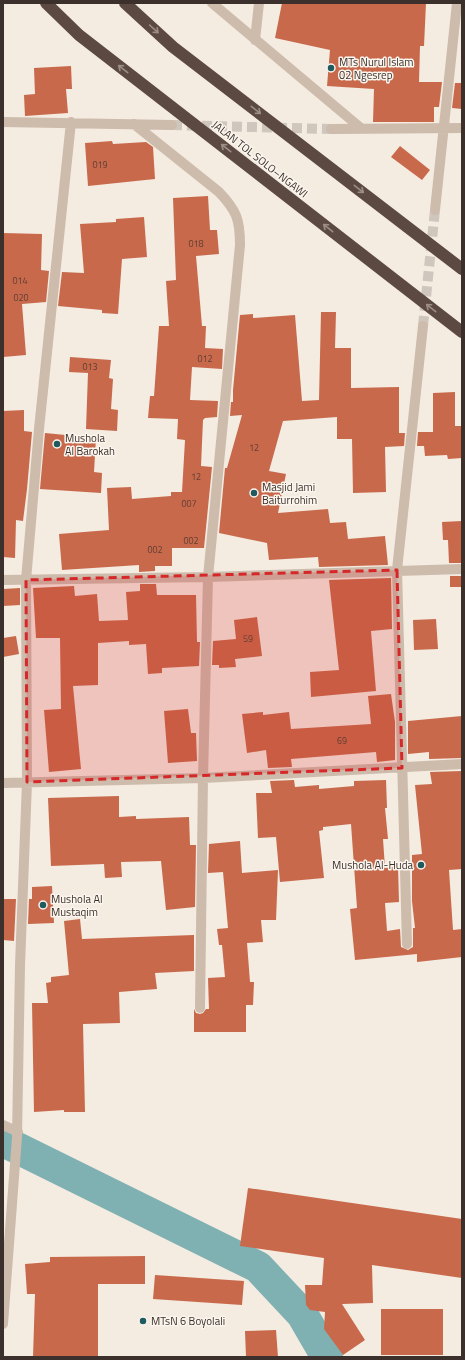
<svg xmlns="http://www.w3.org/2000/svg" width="465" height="1360" viewBox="0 0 465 1360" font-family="'Titillium Web',sans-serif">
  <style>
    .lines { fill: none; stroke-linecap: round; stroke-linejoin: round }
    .river { stroke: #7fb0b2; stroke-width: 32 }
    .building { fill: #c8694b }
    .minor-tunnel { stroke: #cfc6bd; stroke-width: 10; stroke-dasharray: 10 5; stroke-linecap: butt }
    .minor { stroke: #cdbbac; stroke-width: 10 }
    .motorway { stroke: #5c4a42; stroke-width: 12 }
    .oneway { stroke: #9c8e87 }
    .marked { fill: #d62828; fill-opacity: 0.2; stroke: #d62828; stroke-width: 3; stroke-dasharray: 8 5; stroke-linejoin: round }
    .poi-dot { fill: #1f5a5e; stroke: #fbf5ee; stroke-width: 1.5 }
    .labels { text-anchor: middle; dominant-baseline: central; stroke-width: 3; stroke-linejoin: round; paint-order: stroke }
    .number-label { font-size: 9px; fill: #5e3e33 }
    .poi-label { font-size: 11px; fill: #3b302b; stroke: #fbf5ee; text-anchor: start }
    .street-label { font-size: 11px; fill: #3b302b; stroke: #fbf5ee }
  </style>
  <rect width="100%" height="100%" fill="#f4ebe1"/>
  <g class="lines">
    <path class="river" d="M3,1141L258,1267L302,1314L327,1357"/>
  </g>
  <path class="building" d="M282,3H426L424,46H420L419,82H442L439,107H434V122H373L374,89L327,86L330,50L275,38Z
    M71,66L72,89H66L68,113L25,116L24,95L35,94L34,68Z
    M455,83H462V109L452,108Z
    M112,141L113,144L146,142L153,147L155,179L88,186L85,143Z
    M400,146L430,170L422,180L391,157Z
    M208,196L210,230H217L219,254L196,256L202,326H206L205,348L223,349L222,369L192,367L190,400L218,401L217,417L205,418L203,420L201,466L212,467L204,548H172V566H155V571L139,572V565L62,570L59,534L109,530L107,488L131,487L132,499L171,496V492H182L185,440L177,439L178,419L148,418L150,396H154L159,326H169L166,281L176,280L173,198Z
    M144,217L147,257L122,259L118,314L102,313V310L58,306L62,272L84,273L80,224L116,222V219Z
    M3,233L42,234L41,270L49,271L46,302L22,304L26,355L3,357Z
    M321,312H336L335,348H351V388L399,387V433H405L404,446L385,447L386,492L353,493L352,439H337V417L283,421L269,471L286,474L278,513L328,509L330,523L346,522L348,539L385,536L388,565L319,567L318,557L269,560L267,543L219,533L225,468H227L242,415L230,416L231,402H233V390L240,315L253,314V318L295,315L302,401L319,400Z
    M70,357L111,360L109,378L113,379L111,409L118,410L117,431L86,429L88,373L69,372Z
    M455,392V426H462V458L448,459L447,455L425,456L424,446H417L418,432H433V393Z
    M24,410V431L32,432L27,489L23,521L16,520L15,558L3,557V411Z
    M45,433L96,438L94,472L102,473L101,493L40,489Z
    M462,521V563H449L448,540H443L442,522Z
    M450,576H462V587H450Z
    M391,578L392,629L371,631L376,691L311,697L310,672L339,670L329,580Z
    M140,584H156L157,595H196L197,642H200L199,666L162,668V673L148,674L146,644L129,645V641L98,643V685L73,686L81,769L49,772L44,710L61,709L60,638H36L33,588L74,586L75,596L97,594L99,621L128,620L126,592L140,591Z
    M20,588V605L3,606V589Z
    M257,617L262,656L235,659L236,667L219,668V665H212L213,641L236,639L234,620Z
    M436,619L438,649L414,650L413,620Z
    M16,636L19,654L3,657V638Z
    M391,694L395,722V760L377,762L376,752L291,759L292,767L268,768L266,750L247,753L242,714L263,712V715L289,712L291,729L371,724L368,696Z
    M188,709L191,733H196L197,761L168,763L164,711Z
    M462,716V758L429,759V752L408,754V721Z
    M462,771V869L449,870L453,930L462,929V957L417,962V954L355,960L350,909L357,908L351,824L323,827V830L319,831L324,878L280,882L276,837L258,838L256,793H272L270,781L294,780L295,787L319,785V789L354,786V781L386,780L387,808H385L388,839H383L385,868L398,866L399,902L385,903L387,931L400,929L401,947L408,950L413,947V928H415L412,901V855L422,854L415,785L432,784L430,772Z
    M119,796V817L136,816V819L189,817L190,845H196L195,907L166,910L161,861L121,862L122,877L105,878L104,864L51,866L48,798Z
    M240,841L242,873L278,870L276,920H261L263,942L247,943L250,982H254L253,1005H246V1032H194V1009L196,1013L200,1014L203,1013L206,1009H209L208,978L225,977L222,945H219L217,929L228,928L223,872L208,873L209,844Z
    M52,886L54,923L28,924L29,899H32V887Z
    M3,899H16L14,941L3,940Z
    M80,919L82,939L194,935V971L155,973L157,989L119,992L120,1023L83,1024L85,1112H64V1110L34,1112L32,1003H48L46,983L51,982V977L69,975L64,921Z
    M248,1188L462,1219V1278L372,1265L373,1303L342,1304L365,1340L343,1355L324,1329L325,1312L310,1310L306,1305L305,1285H322L324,1258L240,1246Z
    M145,1256V1284H98V1357H33L35,1294H27L25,1264L50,1262V1257Z
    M155,1275L244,1281L242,1305L153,1299Z
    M381,1309H443V1355H381Z
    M276,1330L278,1357H246L245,1331Z"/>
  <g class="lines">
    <path class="minor-tunnel" d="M172,125L331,129
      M423,326L435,210"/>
    <path class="minor" d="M212,3L362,129
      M255,40L259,3
      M3,122L172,125
      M134,124L219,192C237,211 240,220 240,245L208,577L203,778L200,1008
      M331,129L462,128
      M435,210L457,3
      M3,580L208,577L462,569
      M3,783L203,778L462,764
      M407,944L397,570L423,326
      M3,1125L18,1132
      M3,1324L17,1137L20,965L27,782L26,580L39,429L71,122"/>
    <path class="motorway" d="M46,3L79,35L462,332
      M125,3L173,47L462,269"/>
  </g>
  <defs><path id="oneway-shaft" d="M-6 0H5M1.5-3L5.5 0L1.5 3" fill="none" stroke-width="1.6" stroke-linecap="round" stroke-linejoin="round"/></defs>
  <g class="oneway">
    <use href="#oneway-shaft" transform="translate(154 29) rotate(42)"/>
    <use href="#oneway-shaft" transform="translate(123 69) rotate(-142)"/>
    <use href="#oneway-shaft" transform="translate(256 110) rotate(38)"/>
    <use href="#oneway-shaft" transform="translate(226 148) rotate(-142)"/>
    <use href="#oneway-shaft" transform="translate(359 189) rotate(38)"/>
    <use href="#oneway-shaft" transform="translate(328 228) rotate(-142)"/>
    <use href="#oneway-shaft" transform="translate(431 308) rotate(-142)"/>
  </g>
  <path class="marked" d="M397,570L402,768L27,782L26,580Z"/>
  <g class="poi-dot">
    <circle cx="331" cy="68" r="4"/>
    <circle cx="57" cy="444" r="4"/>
    <circle cx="254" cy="493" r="4"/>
    <circle cx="421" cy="865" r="4"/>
    <circle cx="43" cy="905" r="4"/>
    <circle cx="143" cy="1321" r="4"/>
  </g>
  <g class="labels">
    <g class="number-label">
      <text x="100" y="164">019</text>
      <text x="196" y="243">018</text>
      <text x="20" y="280">014</text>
      <text x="21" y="297">020</text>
      <text x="205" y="358">012</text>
      <text x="90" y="366">013</text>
      <text x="254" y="447">12</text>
      <text x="196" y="476">12</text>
      <text x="189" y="503">007</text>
      <text x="191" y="540">002</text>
      <text x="155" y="549">002</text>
      <text x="248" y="638">59</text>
      <text x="342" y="740">69</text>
    </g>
    <g class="poi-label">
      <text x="339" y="62">MTs Nurul Islam<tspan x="339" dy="13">02 Ngesrep</tspan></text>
      <text x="65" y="438">Mushola<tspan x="65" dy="13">Al Barokah</tspan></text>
      <text x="262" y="487">Masjid Jami<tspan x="262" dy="13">Baiturrohim</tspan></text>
      <text x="413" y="865" text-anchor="end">Mushola Al-Huda</text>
      <text x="51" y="899">Mushola Al<tspan x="51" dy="13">Mustaqim</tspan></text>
      <text x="151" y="1321">MTsN 6 Boyolali</text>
    </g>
    <g class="street-label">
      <text transform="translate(260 159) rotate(38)">JALAN TOL SOLO–NGAWI</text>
    </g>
  </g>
  <rect width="465" height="1360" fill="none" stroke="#3b302b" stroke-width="8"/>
</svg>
